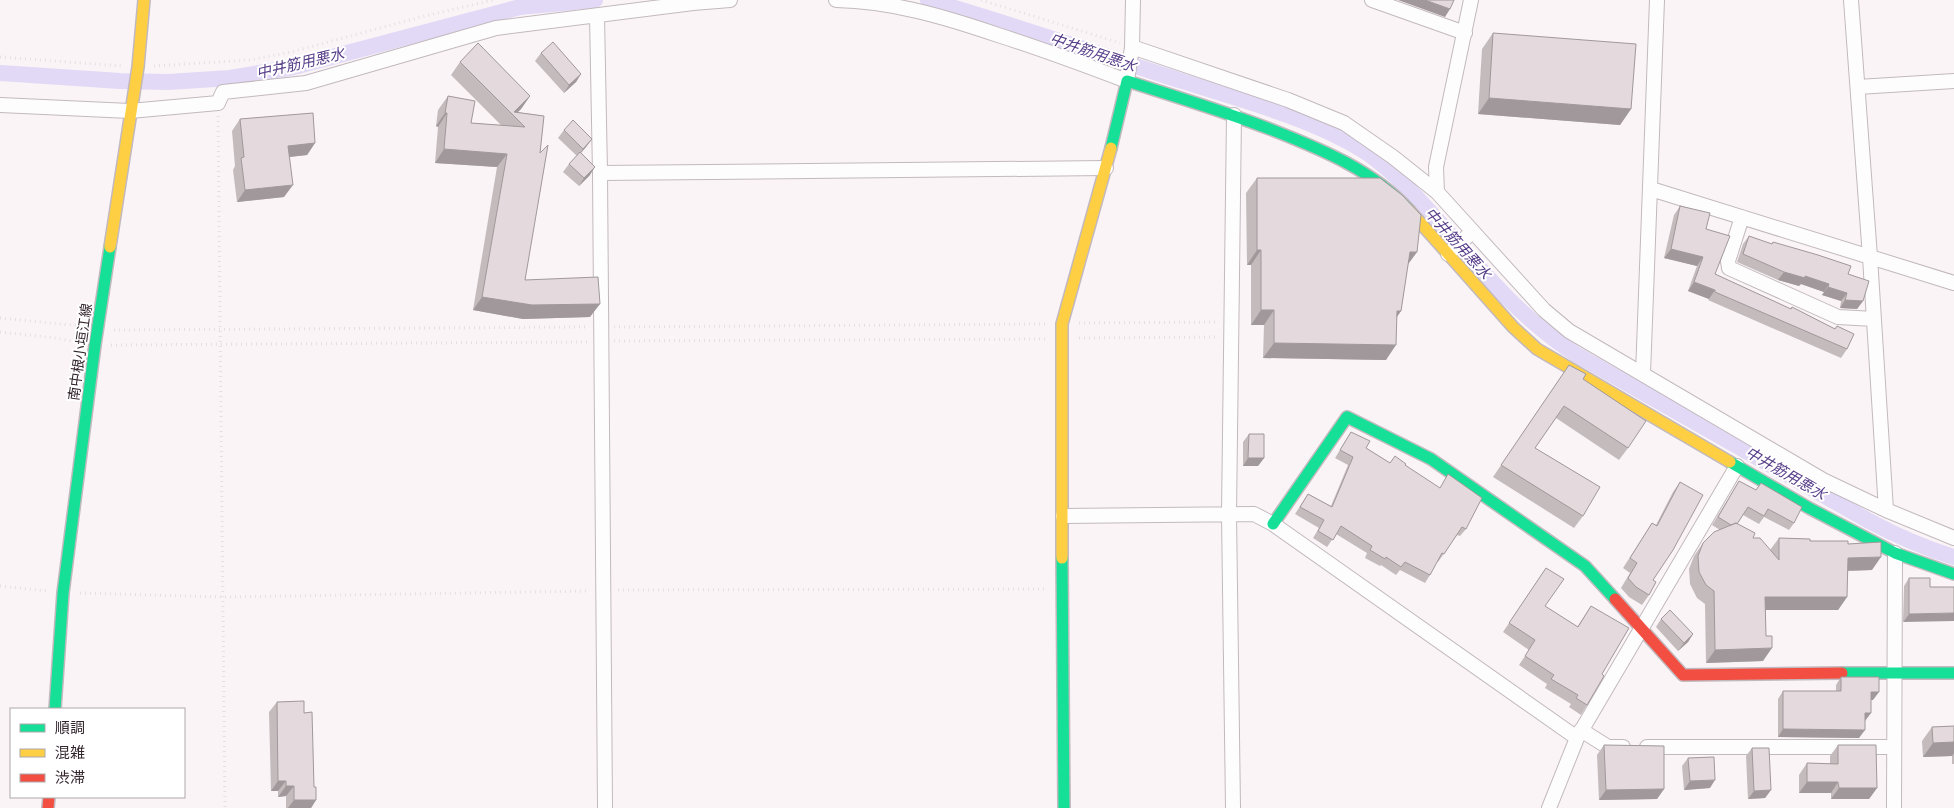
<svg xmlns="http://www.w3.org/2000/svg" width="1954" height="808" viewBox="0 0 1954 808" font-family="Ubuntu,'Noto Sans JP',sans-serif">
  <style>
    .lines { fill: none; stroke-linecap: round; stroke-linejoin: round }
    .canal { stroke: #e2d9f6; stroke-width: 16 }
    .street-casing { stroke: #c2b9be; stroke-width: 16 }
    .fast-casing { stroke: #c2b9be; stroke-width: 14 }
    .slow-casing { stroke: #c2b9be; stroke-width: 14 }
    .jam-casing { stroke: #c2b9be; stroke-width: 14 }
    .path { stroke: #e3e0e2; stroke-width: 3; stroke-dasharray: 1 4; stroke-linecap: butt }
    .street { stroke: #fefdfe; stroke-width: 14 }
    .fast { stroke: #16e098; stroke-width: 11 }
    .slow { stroke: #ffcf43; stroke-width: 11 }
    .jam { stroke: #f24e42; stroke-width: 11 }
    .wall { fill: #c4bbbd }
    .shaded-wall { fill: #a0989a }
    .building { fill: #e4d9dc; stroke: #a0989a }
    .labels { text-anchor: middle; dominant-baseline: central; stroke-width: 4; stroke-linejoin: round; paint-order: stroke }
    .street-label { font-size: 14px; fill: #32252c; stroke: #fff }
    .water-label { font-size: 15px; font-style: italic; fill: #583f8a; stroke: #fff }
  </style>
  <rect width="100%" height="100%" fill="#faf4f7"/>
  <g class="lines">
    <path class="canal" d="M928,0C1014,25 1098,54 1182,81C1241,100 1319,120 1370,155C1399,176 1422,203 1446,230C1486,276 1525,322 1577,355L1869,521C1897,536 1924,548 1954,557
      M0,73L120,81L168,82L230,78L294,67L520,7L595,0"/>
    <g class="street-casing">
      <path id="street" d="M836,0C892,1 945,17 998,35C1042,49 1085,65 1127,81L1132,47L1133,0
        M1372,0L1465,33
        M1471,0L1436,167L1437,192L1544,310L1569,331L1823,480L1886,510L1954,538
        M1851,0L1870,257L1886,510
        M597,16L600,173L1106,168
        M1132,47L1288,100L1344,123L1393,157L1437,192
        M1858,87L1954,81
        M0,105L130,111L218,103L223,92L306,83L496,28L693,3L730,0
        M600,173L605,808
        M1651,189L1954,283
        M1742,217L1728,261L1729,268L1838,317L1874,319
        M1448,254L1472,232
        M1643,374L1657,0
        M1063,516L1254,514L1273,524L1577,738
        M1581,730L1608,747H1623
        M1647,747H1894
        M1233,808L1229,514L1234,115
        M1549,808L1577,738L1737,466
        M1894,808L1895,553"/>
    </g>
    <g class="fast-casing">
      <path id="fast" d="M1111,148L1127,81C1177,97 1227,112 1275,131C1323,150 1374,171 1409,210
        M1730,462L1809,508L1895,553L1954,574
        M1273,524L1347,417L1431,459L1585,566L1615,599
        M1062,558L1064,808
        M1842,673H1954
        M55,709L63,593L95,345L110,247"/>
    </g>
    <g class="slow-casing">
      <path id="slow" d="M1409,210L1513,327L1537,349L1730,462
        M110,247L138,67L144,0
        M1062,558V324L1111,148"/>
    </g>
    <g class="jam-casing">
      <path id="jam" d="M1615,599L1683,675L1842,673
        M48,808L49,797"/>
    </g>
    <path class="path" d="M981,0L1120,43
      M0,57L123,66
      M154,66L249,60L291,52L421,17L493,0
      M218,116L225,808
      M0,318L81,326
      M1079,323L1218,322
      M614,327L1045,324
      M114,330L588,327
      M0,332L55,338L78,342
      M1079,338L1217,337
      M614,341L1045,339
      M111,345L587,342
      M0,586L47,591
      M618,590L1046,589
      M80,593L223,597L589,591"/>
    <use href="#street" class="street"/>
    <use href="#fast" class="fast"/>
    <use href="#slow" class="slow"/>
    <use href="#jam" class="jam"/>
  </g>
  <path class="wall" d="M1493,33L1631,109L1620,125L1478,114L1482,49Z
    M541,53L581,74L576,82L564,93L535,61Z
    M460,62L530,96L521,109L517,112L544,116L525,280L590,317L523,319L473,310L497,167L435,163L438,127L436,126L438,110L448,96L471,123L501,125L451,75Z
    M240,119L315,143L307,155L289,157L284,197L237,202L233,170L235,166L232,131Z
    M564,130L592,139L586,147L581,153L590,175L579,186L563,172L569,164L577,156L558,138Z
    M1257,178L1417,252L1408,264L1401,311L1397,317L1386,360L1263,358L1264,325H1251V265H1247L1246,193Z
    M1680,206L1706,229L1715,274L1790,309L1792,307L1835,329L1837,326L1847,349L1841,358L1708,300L1709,299L1688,291L1697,266L1664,258L1674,215Z
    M1749,236L1771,244L1773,242L1848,274L1863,301L1857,309L1840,308L1841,301L1822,295L1824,292L1801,284L1799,286L1778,280L1737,262L1743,244Z
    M1569,365L1583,379L1628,448L1619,460L1556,418L1535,448L1583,516L1574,528L1493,477Z
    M1351,432L1366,448L1390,463L1405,465L1466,529L1460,536L1457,535L1438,562L1437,561L1430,575L1425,583L1400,570L1396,575L1381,565L1380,566L1365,558L1367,553L1336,534L1327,547L1313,538L1319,528L1295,514L1308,494L1331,506L1348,465L1335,458Z
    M1249,434L1264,458L1258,466H1243V442Z
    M1739,481L1756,490L1761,483L1794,523L1789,530L1764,517L1759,524L1743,515L1737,524L1753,538L1770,550L1779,538L1848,544L1872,570L1847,571V597L1838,610H1766L1763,661L1706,663L1705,604L1697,598L1690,584L1689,569L1694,556L1703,543L1720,530L1712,525Z
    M1680,482L1649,595L1642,605L1629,597L1621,588L1630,573L1623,568L1652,523L1656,525L1673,492Z
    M1546,568L1545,606L1577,627L1591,606L1602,674L1587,705L1581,715L1569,707L1571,704L1545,688L1547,684L1519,665L1529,650L1503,632Z
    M1909,578L1930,587L1903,622L1904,586Z
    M1661,619L1693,634L1688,642L1678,651L1656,627Z
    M1841,677L1873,700H1871L1859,738L1778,737V699L1783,691H1836V685Z
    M277,702L304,713L314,787L316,800L311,808H286V796L278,797V791H271L269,712Z
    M1954,726V764H1952V756L1923,757L1922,741L1932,727Z
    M1604,745L1664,789L1657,799L1599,800L1597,755Z
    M1838,745L1877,788L1869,799H1831V793H1799V775L1807,763L1830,764V756Z
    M1752,748L1771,790L1765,798L1748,799L1746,756Z
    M1688,758L1710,788L1684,790L1682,766Z"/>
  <path class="shaded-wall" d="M1398,0H1425L1450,9L1445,17Z
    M581,74L576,82L564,93L569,85Z
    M530,96L521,109L514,116V112Z
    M1489,98L1631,109L1620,125L1478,114Z
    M445,113H447L438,127L436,126Z
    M592,139L586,147L577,157L583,149Z
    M315,143L307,155L280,158L288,146Z
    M444,149L507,154L497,167L435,163Z
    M595,167L590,175L579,186L584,178Z
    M293,185L284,197L237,202L245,190Z
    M1671,249L1703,257L1697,266L1664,258Z
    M1257,250H1261L1251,265H1247Z
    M1410,252H1417L1406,267Z
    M1784,272L1805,276L1829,284L1824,292L1801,284L1799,286L1778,280Z
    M1694,282L1715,290L1709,299L1688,291Z
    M1828,287L1847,293L1841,301L1822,295Z
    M482,297L600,304L590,317L523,319L473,310Z
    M1845,300L1863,301L1857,309L1840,308Z
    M1261,310H1274L1264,325H1251Z
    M1397,311H1401L1390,326Z
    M1274,343L1396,345L1386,360L1263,358Z
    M1248,458H1264L1258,466H1243Z
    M1881,557L1872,570L1839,571L1848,558Z
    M1765,597H1847L1838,610H1756Z
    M1954,613V621L1903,622L1909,614Z
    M1693,634L1688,642L1678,651L1684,643Z
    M1772,648L1763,661L1706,663L1715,650Z
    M1871,692H1879L1873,700H1866Z
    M1865,713H1871L1865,721Z
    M1783,729L1865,730L1859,738L1778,737Z
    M1954,742V753L1952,756L1923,757L1933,743Z
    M1715,780L1710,788L1684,790L1690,781Z
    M278,781H286L278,791H271Z
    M1807,782H1838L1831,793H1799Z
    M286,786H294L286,796L278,797Z
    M1839,788H1877L1869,799H1831Z
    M1664,789L1657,799L1599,800L1606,790Z
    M1771,790L1765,798L1748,799L1754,791Z
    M294,800H316L311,808H288Z"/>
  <path class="building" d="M1425,0H1454L1450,9Z
    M1493,33L1636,44L1631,109L1489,98Z
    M553,42L581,74L569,85L541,53Z
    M478,43L530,96L514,112L544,116L540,153L548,145L525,280L598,277L600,304L532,305L482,297L507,154L444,149L447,113H445L448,96L475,101L471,123L525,127L460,62Z
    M313,113L315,143L288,146L293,185L245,190L241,158L244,157L240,119Z
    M573,120L592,139L583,149L564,130Z
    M580,152L595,167L584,178L569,164Z
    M1257,178H1380L1402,195L1421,215L1417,252H1410L1401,311H1397L1396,345L1274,343V310H1261V250H1257Z
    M1680,206L1710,213L1706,229L1730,236L1715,274L1791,309L1792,307L1835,329L1837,326L1854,334L1847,349L1715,292V290L1694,282L1703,257L1671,249Z
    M1749,236L1772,244L1773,242L1818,255L1851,266L1848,274L1869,281L1863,301L1845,300L1847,293L1828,287L1829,284L1805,276V278L1784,272L1743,254Z
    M1569,365L1586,374L1583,379L1646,421L1628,448L1564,406L1535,448L1600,487L1583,516L1501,465Z
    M1351,432L1370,441L1366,448L1390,463L1395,456L1406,464L1405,465L1440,488L1448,474L1482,498L1466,529L1462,527L1444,554L1442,553L1430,575L1405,562L1401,567L1386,557L1385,559L1370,550L1372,546L1341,526L1333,540L1318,531L1324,520L1300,507L1308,494L1332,507L1353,457L1340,450Z
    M1249,434H1264V458H1248Z
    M1739,481L1756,490L1761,483L1802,507L1794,523L1768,509L1764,516L1748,507L1737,524L1736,523L1731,525L1718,517Z
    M1680,482L1703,495L1673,550L1653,580L1656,582L1649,595L1636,587L1628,578L1637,563L1630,558L1652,523L1657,526Z
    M1736,523L1755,533L1753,538H1760L1779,560V538L1810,539V541H1848V544L1881,542V557L1848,558L1847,597H1765L1766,636H1772V648L1715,650L1714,591L1706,585L1699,572L1698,556L1703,543L1714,532Z
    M1546,568L1564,579L1545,606L1578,627L1591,606L1629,628L1602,674L1604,676L1587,705L1576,698L1578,695L1551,679L1554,675L1525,656L1535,640L1509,623Z
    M1909,578H1930V587H1954V613L1909,614Z
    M1670,610L1693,634L1684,643L1661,619Z
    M1841,677H1879V692H1871V713H1865V730L1783,729V691H1841Z
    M304,701V713L312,712L314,787H316V800H294V786H286V781H278L277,702Z
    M1954,726V742L1933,743L1932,727Z
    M1604,745L1664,746V789L1606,790Z
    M1838,745H1876L1877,788H1839L1838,782H1807V763L1838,764Z
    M1752,748H1769L1771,790L1754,791Z
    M1714,757L1715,780L1690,781L1688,758Z"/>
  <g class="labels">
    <g class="street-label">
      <text transform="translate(80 352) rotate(-82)">南中根小垣江線</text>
    </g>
    <g class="water-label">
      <text transform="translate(1093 52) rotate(19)">中井筋用悪水</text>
      <text transform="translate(300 63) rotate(-13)">中井筋用悪水</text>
      <text transform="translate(1458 243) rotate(48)">中井筋用悪水</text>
      <text transform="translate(1786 473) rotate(30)">中井筋用悪水</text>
    </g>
  </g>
  <rect x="10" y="708" width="175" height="90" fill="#ffffff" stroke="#ada8ab"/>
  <rect x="20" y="724" width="25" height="8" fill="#16e098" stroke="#ada8ab"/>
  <text x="55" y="733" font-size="15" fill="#32252c">順調</text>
  <rect x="20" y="749" width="25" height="8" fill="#ffcf43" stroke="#ada8ab"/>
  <text x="55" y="758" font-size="15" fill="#32252c">混雑</text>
  <rect x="20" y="774" width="25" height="8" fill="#f24e42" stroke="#ada8ab"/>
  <text x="55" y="783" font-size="15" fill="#32252c">渋滞</text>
</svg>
